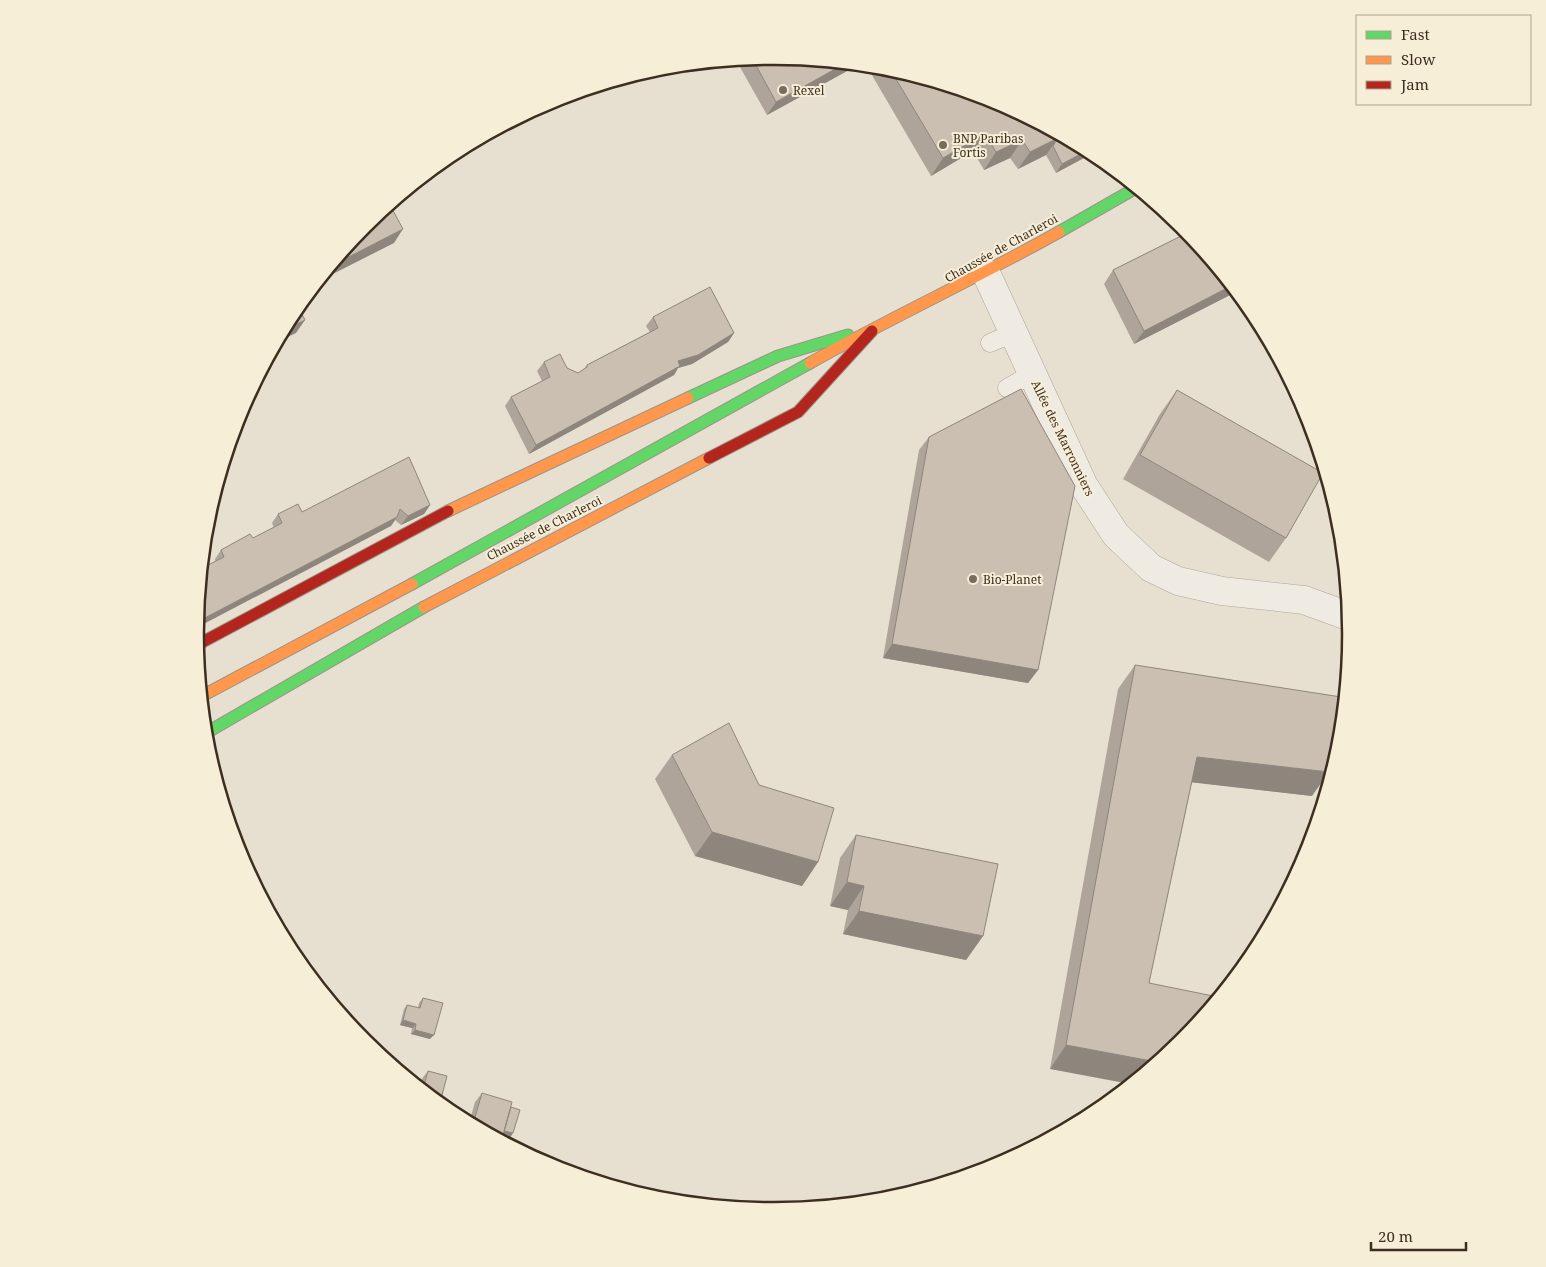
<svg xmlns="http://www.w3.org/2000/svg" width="1546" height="1267" viewBox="0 0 1546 1267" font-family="'Noto Serif',serif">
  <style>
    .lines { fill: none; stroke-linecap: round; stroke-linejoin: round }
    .lane-casing { stroke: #ada599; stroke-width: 19 }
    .street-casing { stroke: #ada599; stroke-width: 29 }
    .fast-casing { stroke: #9c958a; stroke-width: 13 }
    .slow-casing { stroke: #9c958a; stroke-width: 13 }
    .jam-casing { stroke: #9c958a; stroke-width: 13 }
    .lane { stroke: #efebe3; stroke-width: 18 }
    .street { stroke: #efebe3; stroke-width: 28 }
    .fast { stroke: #63d668; stroke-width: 11 }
    .slow { stroke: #ff974d; stroke-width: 11 }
    .jam { stroke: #b3261e; stroke-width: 11 }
    .wall { fill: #afa499 }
    .shaded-wall { fill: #8e867d }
    .building { fill: #cbbfb2; stroke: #8e867d }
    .poi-dot { fill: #786c5e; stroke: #f7eed8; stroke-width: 2 }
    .labels { text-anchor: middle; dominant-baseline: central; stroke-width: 4; stroke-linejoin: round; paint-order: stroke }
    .poi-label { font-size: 12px; fill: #3d2e20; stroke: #f7eed8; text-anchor: start }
    .street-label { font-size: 12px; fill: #3d2e20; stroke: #f7eed8 }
    .rim { fill: none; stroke: #3d2e20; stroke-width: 2.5 }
  </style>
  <rect width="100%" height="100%" fill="#e7e0d1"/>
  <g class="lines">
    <g class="lane-casing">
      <path id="lane" d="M990,343L1013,333
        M1007,388L1032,374"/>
    </g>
    <g class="street-casing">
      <path id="street" d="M986,273L1084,486L1116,535L1151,568L1178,581L1222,591L1304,600L1348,616"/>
    </g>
    <g class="fast-casing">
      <path id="fast" d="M1059,232L1136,188
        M688,398L778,356L848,335
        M412,584L810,363
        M206,733L424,607"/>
    </g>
    <g class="slow-casing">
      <path id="slow" d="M810,363C892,317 977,278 1059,232
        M448,511L688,398
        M424,607L709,458
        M202,696L412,584"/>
    </g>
    <g class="jam-casing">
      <path id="jam" d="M709,458L798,412L872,331
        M197,645L448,511"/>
    </g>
    <use href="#lane" class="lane"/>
    <use href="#street" class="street"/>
    <use href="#fast" class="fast"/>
    <use href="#slow" class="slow"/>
    <use href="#jam" class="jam"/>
  </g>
  <path class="wall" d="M773,56L858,65L767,115L736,60Z
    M866,65L886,67L994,100L1093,153L1056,173L1046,155L1018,169L1010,158L984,170L973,151L931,176Z
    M1187,233L1236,292L1134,344L1104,284L1113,270Z
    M653,317L734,333L728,342L692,364L678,368L674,375L529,454L505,406L511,397L542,381L537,371L544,362L567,368L578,373L584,369L587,365L650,332L646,326Z
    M1177,390L1286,538L1269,562L1123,479L1160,414Z
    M929,437L1038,670L1028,683L883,658L919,450Z
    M430,505L424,514L401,525L395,520L391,526L215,561V559L221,550L253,538L274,528L272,523L278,514L302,512Z
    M1135,665L1312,796L1192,782L1149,983L1050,1069L1118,689Z
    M672,755L759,785L818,862L802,886L695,856L655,779Z
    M856,835L983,936L966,960L843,934L848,910L830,906L840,858Z
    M423,998L430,1039L411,1034L412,1028L400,1025L404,1009L407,1005L418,1008L419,1003Z
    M428,1071L440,1103L420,1087L421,1080Z
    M482,1093L511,1107L510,1138L502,1136V1139L525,1152L469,1123L475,1102Z"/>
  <path class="shaded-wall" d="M846,63L858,65L767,115L776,102Z
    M985,134L973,151L931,176L943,158Z
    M1058,138L1046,155L1018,169L1030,152Z
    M1022,140L1010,158L984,170L996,152Z
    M1088,150L1093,153L1056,173L1062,164Z
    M403,229L394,243L319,281L331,266Z
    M1231,286L1236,292L1134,344L1144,331Z
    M320,288L314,297L299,305L308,295Z
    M305,320L296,333L277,342L284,330Z
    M734,333L728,342L692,364L678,368L674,375L529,454L536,445L678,361Z
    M430,505L424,514L401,525L408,516Z
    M397,517L391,526L196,628L197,622Z
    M892,644L1038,670L1028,683L883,658Z
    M1197,757L1329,772L1312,796L1180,781Z
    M712,832L818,862L802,886L695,856Z
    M847,882L864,886L848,910L830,906Z
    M859,911L983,936L966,960L843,934Z
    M403,1020L416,1024L412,1028L400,1025Z
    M415,1030L434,1035L430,1039L411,1034Z
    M1066,1045L1157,1062L1130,1084L1050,1069Z
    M502,1130L513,1133L510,1138L499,1135Z"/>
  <path class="building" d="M773,56L846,63L776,102L752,58Z
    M890,69L994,100L1056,133L1058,138L1030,152L1022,140L996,152L985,134L943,158Z
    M1056,133L1088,150L1062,164L1053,146L1058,138Z
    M390,205L403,229L331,266L365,225Z
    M1187,233L1231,286L1144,331L1113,270Z
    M318,283L320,288L308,295Z
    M710,287L734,333L698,355L678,361L680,366L536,445L511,397L550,377L544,362L560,354L567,368L578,373L587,367V365L658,328L653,317Z
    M298,307L305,320L284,330L293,313Z
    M1021,389L1075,486L1038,670L892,644L929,437Z
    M1177,390L1323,473L1286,538L1140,455Z
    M409,457L430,505L408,516L400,509L397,517L197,622L202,568L224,557L221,550L250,534L253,538L282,523L278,514L298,504L302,512Z
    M1135,665L1341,697L1329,772L1197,757L1149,983L1218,997L1181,1042L1157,1062L1066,1045Z
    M729,723L759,785L834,808L818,862L712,832L672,755Z
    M856,835L998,864L983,936L859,911L864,886L847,882Z
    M423,998L443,1003L434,1035L415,1030L416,1024L403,1020L407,1005L420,1008Z
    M428,1071L447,1076L440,1103L423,1089Z
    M482,1093L512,1102L502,1139L526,1148L525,1152L473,1124Z
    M511,1107L520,1110L513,1133L504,1131Z"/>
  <g class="poi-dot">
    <circle cx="783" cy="90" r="5"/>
    <circle cx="943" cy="145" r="5"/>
    <circle cx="973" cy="579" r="5"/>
  </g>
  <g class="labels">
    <g class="poi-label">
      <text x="793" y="90">Rexel</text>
      <text x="953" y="138">BNP Paribas<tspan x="953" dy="14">Fortis</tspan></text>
      <text x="983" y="579">Bio-Planet</text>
    </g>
    <g class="street-label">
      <text transform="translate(1001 248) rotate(-29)">Chaussée de Charleroi</text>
      <text transform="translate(1063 438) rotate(64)">Allée des Marronniers</text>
      <text transform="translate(544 528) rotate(-27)">Chaussée de Charleroi</text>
    </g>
  </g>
  <path d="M0 0H1546V1267H0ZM772 65H774A568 568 0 0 1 1342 633V634A568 568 0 0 1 774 1202H772A568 568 0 0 1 204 634V633A568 568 0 0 1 772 65Z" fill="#f7eed8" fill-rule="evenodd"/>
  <path class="rim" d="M772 65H774A568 568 0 0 1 1342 633V634A568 568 0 0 1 774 1202H772A568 568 0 0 1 204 634V633A568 568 0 0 1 772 65Z"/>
  <rect x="1356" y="15" width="175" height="90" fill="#f7eed8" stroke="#ada18e"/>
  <rect x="1366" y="31" width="25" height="8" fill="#63d668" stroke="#ada18e"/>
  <text x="1401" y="40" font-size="15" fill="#3d2e20">Fast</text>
  <rect x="1366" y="56" width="25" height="8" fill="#ff974d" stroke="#ada18e"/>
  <text x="1401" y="65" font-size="15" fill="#3d2e20">Slow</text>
  <rect x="1366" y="81" width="25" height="8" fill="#b3261e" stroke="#ada18e"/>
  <text x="1401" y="90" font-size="15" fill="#3d2e20">Jam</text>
  <path d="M1371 1242v8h95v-8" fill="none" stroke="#3d2e20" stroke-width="2.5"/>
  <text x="1378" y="1242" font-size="15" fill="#3d2e20" stroke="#f7eed8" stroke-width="4" paint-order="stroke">20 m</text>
</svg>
